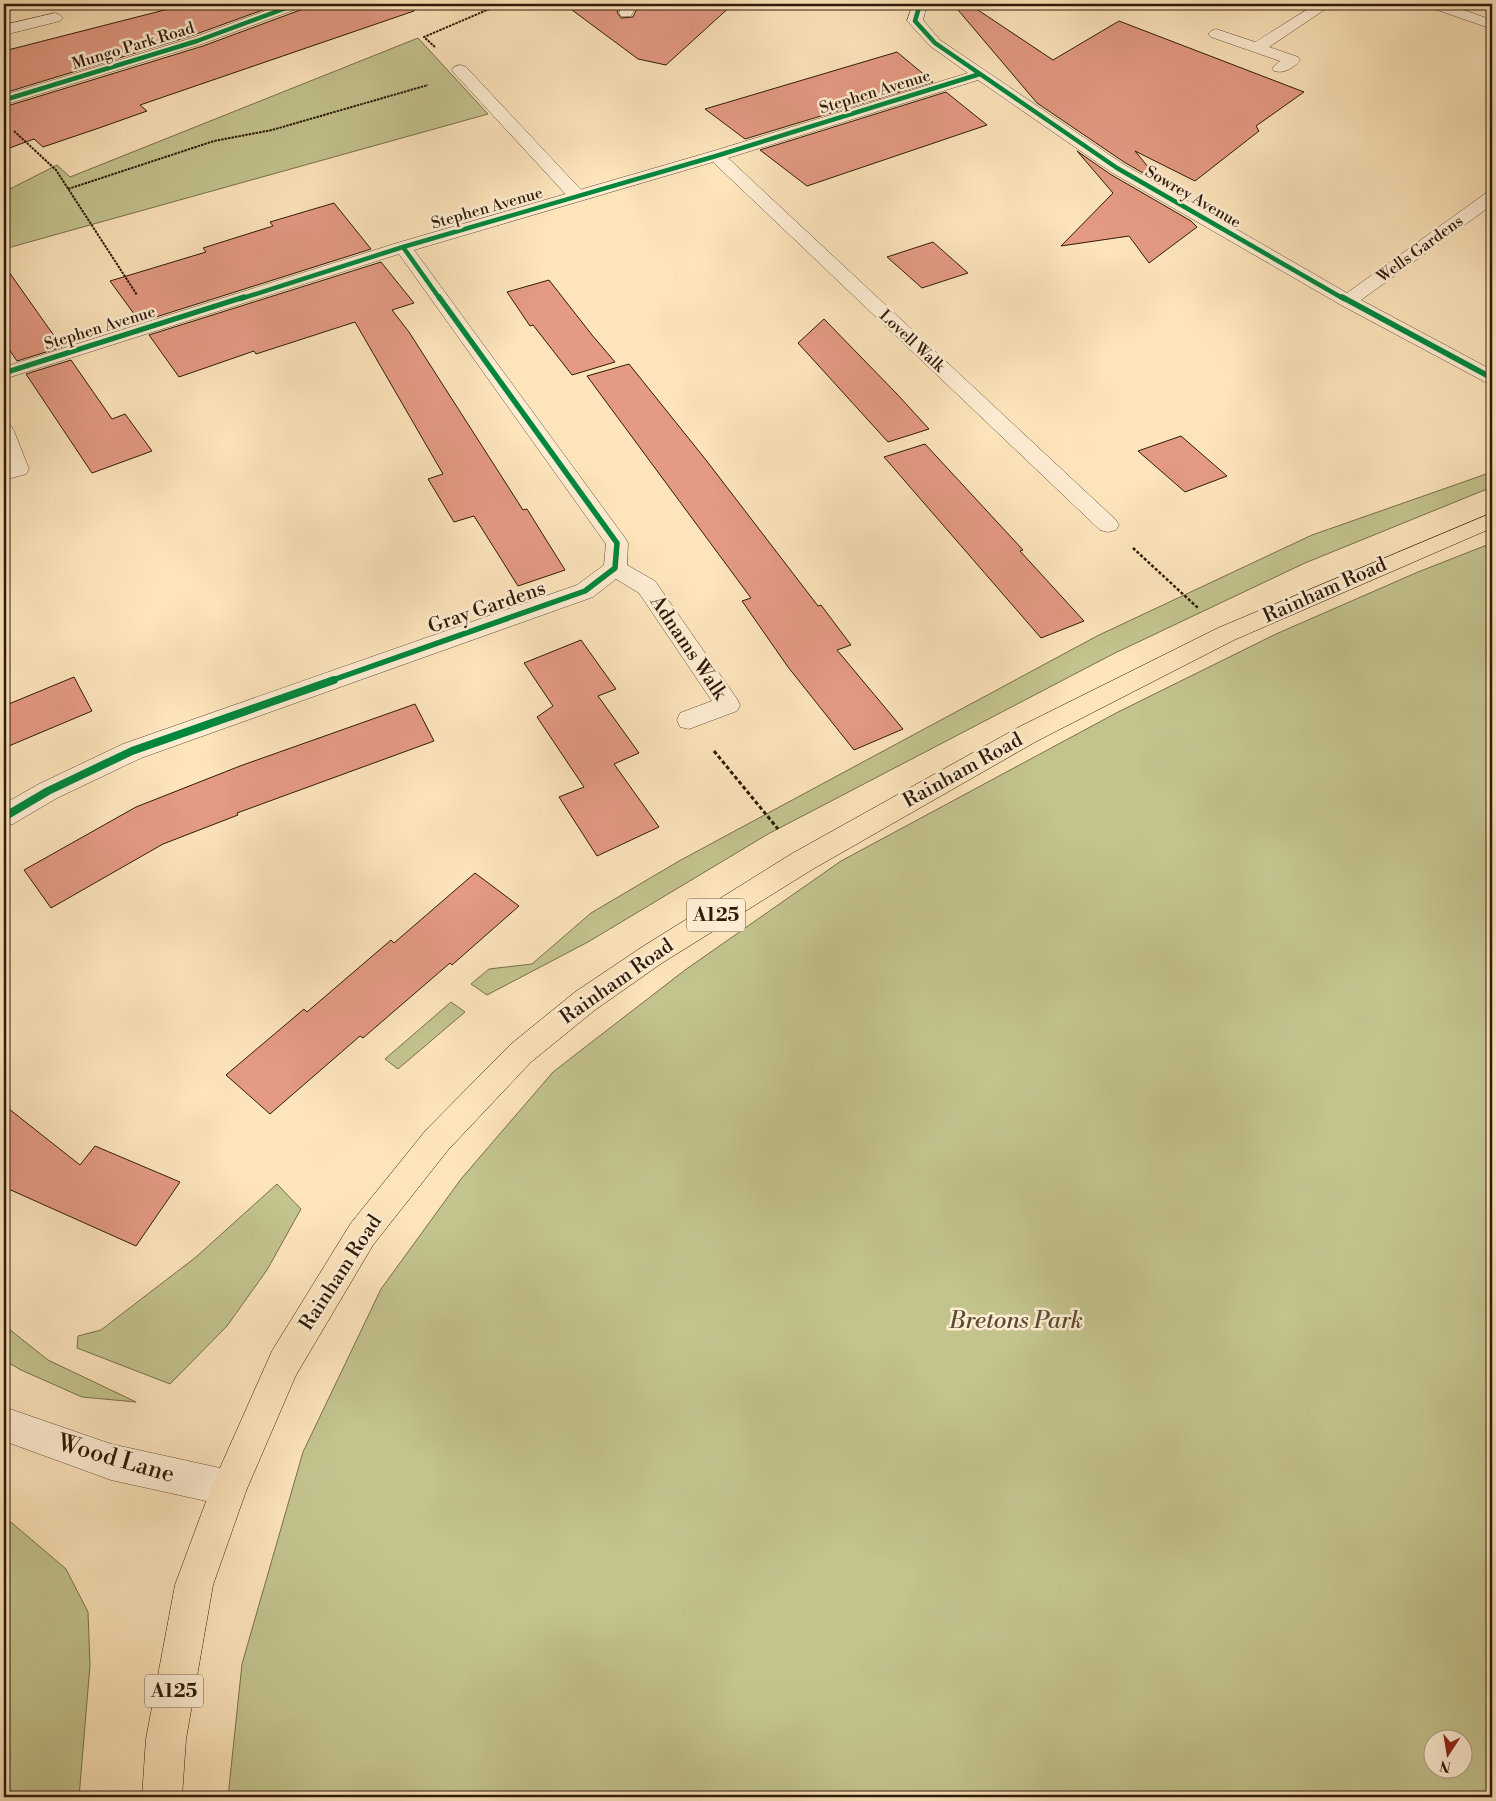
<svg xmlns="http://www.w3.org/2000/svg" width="1496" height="1801" viewBox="0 0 1496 1801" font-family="'Libre Bodoni',serif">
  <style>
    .green { fill: #c3c38e; stroke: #786f4c; fill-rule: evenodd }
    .building { fill: #e49a83; stroke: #2e1b09 }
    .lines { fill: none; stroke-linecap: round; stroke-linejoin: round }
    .service-casing { stroke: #624d36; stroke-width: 1 }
    .minor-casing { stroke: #624d36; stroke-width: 1 }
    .tertiary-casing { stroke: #624d36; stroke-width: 1 }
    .primary-casing { stroke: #2e1b09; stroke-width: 1 }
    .path-far2 { stroke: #2e1b09; stroke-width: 2; stroke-dasharray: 2.5 1; stroke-linecap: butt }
    .path-far1 { stroke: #2e1b09; stroke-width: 2.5; stroke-dasharray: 3 2; stroke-linecap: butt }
    .path { stroke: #2e1b09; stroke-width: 3; stroke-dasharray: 4 2.5; stroke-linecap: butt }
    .service { fill: #feedd3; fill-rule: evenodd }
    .minor { fill: #feedd3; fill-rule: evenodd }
    .tertiary { fill: #feedd3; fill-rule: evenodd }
    .primary { fill: #fde4bb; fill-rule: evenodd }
    .cycleway-far2-casing { stroke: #feedd3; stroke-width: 6 }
    .cycleway-far1-casing { stroke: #feedd3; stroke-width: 8 }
    .cycleway-casing { stroke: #feedd3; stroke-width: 11 }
    .cycleway-far2 { stroke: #00873e; stroke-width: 4.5 }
    .cycleway-far1 { stroke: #00873e; stroke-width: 5.5 }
    .cycleway { stroke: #00873e; stroke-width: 8 }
    .labels { text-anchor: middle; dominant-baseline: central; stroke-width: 5; stroke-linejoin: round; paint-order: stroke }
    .far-street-label { font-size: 16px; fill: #2e1b09; stroke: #feedd3 }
    .shield { fill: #feedd3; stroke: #6c5a46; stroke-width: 1 }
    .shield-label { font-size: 19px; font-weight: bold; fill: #2e1b09 }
    .street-label { font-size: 20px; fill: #2e1b09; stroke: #feedd3 }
    .near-park-label { font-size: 24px; font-style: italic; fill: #5b4d31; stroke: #feedd3 }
    .near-street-label { font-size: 24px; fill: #2e1b09; stroke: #feedd3 }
  </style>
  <rect width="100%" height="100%" fill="#fde4bb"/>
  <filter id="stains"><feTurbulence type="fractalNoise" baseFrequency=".004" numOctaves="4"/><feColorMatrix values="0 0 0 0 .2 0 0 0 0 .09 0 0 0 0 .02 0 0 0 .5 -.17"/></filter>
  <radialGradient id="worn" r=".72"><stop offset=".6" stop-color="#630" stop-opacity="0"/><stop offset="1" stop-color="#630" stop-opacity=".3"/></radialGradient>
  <path class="green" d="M418,38L488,114L4,249V192L57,165L70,177Z
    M1492,472V487L1305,563L1115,653L768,834L588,942L487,995L471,984L489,969L532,964L591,913L679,861L1097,636L1312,535Z
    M1492,543V1797H228L242,1664L303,1452L381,1289L461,1179L553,1072L685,970L841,861L1118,712L1276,634L1418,572ZM1464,1738V1768H1434V1738Z
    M451,1002L465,1012L398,1069L385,1059Z
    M277,1184L301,1209L267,1270L227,1326L170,1384L77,1348L78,1336L101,1330L196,1257Z
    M4,1325L48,1360L136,1402L82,1397L21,1370L4,1360Z
    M4,1518L12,1523L66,1569L88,1612L90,1665L79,1797H4Z"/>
  <path class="building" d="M188,4H279L191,36L4,93V51Z
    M306,4H413L414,11L140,105L147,111L99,128L43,147L34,139L4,150V107L203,46L303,9Z
    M564,4H621L617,12L621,18L633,17L639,4H733L666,65L638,59Z
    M963,4H969L1053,60L1119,21L1304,92L1256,126L1259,131L1195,181L1135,151L1162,184L1124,162L1037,103L958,10Z
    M897,52L933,82L745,139L705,109Z
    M946,92L987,125L807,186L760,150Z
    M1077,151L1110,174L1191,221L1197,227L1149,263L1129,236L1061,246L1113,193Z
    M334,203L371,249L140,322L110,281L206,252L203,248L273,226L270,222Z
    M933,242L968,273L922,288L887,257Z
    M381,262L414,303L392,310L409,332L523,510L527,509L565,570L518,586L474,516L454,522L428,479L443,474L355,322L256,354L254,351L179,377L149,335Z
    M4,265L62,347L17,361L4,342Z
    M549,280L592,335L615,362L572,375L533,325L530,326L507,292Z
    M824,319L897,394L929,429L888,442L798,343Z
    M71,360L112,419L125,414L152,451L92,473L26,374Z
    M629,364L706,460L818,606L821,605L851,645L837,650L903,729L854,750L788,667L742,601L751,598L587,376Z
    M1181,436L1227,476L1185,492L1138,451Z
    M925,444L1023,550L1020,551L1084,621L1041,638L884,457Z
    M581,640L616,689L598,696L639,753L614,764L659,827L597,856L559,797L584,787L537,717L553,706L524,663Z
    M74,677L92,711L4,748V706Z
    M415,704L434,741L237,813L238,815L163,844L51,908L24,870L136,807L240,766Z
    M475,873L519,906L452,965L450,963L363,1038L360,1036L270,1114L226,1075L304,1009L307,1012L391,940L394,943Z
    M4,1105L80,1165L95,1146L180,1182L136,1246L4,1187Z"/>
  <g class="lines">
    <g class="service-casing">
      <path id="service" d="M55,13L60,15L63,18L60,21L4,35V25Z
        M460,65L466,67L583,192L586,196L583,200L577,201L571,200L454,73L452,70L454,67Z"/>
    </g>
    <g class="minor-casing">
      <path id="minor" d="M623,4H637L631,16H621L619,13Z
        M913,4H927L923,20L940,40L1123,164L1347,293L1486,193L1492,192V205L1361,300L1492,370V384L1485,382L1341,305L1111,172L978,80L728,158L1116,520L1119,525L1116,530L1108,532L1100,530L713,162L414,250L625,538L628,543L627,565L655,581L737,699L740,705L737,711L689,729L680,727L677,720L680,713L712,701L639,593L616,579L593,597L141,758L57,798L13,824L4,827V804L39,784L123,744L577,585L604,565L606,544L399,254L4,379V367L397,243L710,152L968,73L930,46L910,24L907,21Z
        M1316,4H1333L1269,47L1298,57L1300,60C1294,68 1284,74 1274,71L1272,68L1280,61L1211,37L1208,34L1211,31L1216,29L1255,42Z
        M1427,4H1447L1492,20V29L1429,7Z
        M4,425L11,426L14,431L29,469L26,474L4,480V466L6,465L4,459Z"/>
    </g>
    <g class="tertiary-casing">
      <path id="tertiary" d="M284,4H304L302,7L202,44L4,105V95L192,38Z
        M4,1407L111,1444L229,1470L242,1475L247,1488L242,1501L229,1506L111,1480L4,1441Z"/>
    </g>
    <g class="primary-casing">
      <path id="primary" d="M1492,513V528L1234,640L1037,741L813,869L662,963L595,1010L531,1062L448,1150L373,1245L296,1375L246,1491L213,1585L186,1739L182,1797H142L146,1739L175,1585L211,1488L272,1351L351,1223L426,1130L511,1044L575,992L642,947L793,853L1019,727L1218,628Z"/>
    </g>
    <path class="path-far2" d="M435,47L424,37L501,4
      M14,131L56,170L137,295
      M68,189L214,141L272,130L428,85"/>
    <path class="path-far1" d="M1133,548L1198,608"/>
    <path class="path" d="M714,751L778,829"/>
    <use href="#service" class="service"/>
    <use href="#minor" class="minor"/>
    <use href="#tertiary" class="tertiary"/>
    <use href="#primary" class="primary"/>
    <g class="cycleway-far2-casing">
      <path id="cycleway-far2" d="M920,4L915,21L935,43L1117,168L1344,299
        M4,100L197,41L297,4
        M403,247L440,299
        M240,299L403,247L716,156L980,74"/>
    </g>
    <g class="cycleway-far1-casing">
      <path id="cycleway-far1" d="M1342,297L1492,378
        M4,373L244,297
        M330,681L585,591L615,568L617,543L439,297"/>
    </g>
    <g class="cycleway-casing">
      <path id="cycleway" d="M4,817L48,791L132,751L334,680"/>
    </g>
    <use href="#cycleway-far2" class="cycleway-far2"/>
    <use href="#cycleway-far1" class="cycleway-far1"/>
    <use href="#cycleway" class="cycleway"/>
  </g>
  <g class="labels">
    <g class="far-street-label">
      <text transform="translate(133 46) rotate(-17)">Mungo Park Road</text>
      <text transform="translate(875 92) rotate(-17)">Stephen Avenue</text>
      <text transform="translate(1193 197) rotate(30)">Sowrey Avenue</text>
      <text transform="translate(487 208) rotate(-16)">Stephen Avenue</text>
      <text transform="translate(1420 249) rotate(-36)">Wells Gardens</text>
      <text transform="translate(100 328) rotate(-17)">Stephen Avenue</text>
      <text transform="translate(912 341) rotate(43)">Lovell Walk</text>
    </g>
    <g class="shield">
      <rect x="687" y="898.5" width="58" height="33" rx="4"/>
      <rect x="145" y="1674.5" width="58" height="33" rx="4"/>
    </g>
    <g class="shield-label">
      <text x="716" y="915">A125</text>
      <text x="174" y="1691">A125</text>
    </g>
    <g class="street-label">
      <text transform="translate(1325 591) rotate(-24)">Rainham Road</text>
      <text transform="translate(487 608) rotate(-19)">Gray Gardens</text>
      <text transform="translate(688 648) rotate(56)">Adnams Walk</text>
      <text transform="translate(963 771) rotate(-29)">Rainham Road</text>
      <text transform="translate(617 982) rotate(-35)">Rainham Road</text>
      <text transform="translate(341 1273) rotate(-57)">Rainham Road</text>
    </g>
    <g class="near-park-label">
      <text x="1016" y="1321">Bretons Park</text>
    </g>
    <g class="near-street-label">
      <text transform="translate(116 1459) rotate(16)">Wood Lane</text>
    </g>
  </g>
  <rect width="1496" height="1801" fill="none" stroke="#fde4bb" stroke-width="20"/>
  <rect x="5" y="5" width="1486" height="1791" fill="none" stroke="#2e1b09" stroke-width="2.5"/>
  <rect x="10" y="10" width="1476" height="1781" fill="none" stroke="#2e1b09"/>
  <g transform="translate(1448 1754) rotate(192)"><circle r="24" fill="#feedd3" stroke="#ab9982"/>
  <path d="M0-4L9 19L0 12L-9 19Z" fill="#8f2418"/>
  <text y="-8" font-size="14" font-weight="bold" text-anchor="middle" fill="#2e1b09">N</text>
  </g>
  <rect width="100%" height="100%" filter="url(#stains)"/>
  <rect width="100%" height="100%" fill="url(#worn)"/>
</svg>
